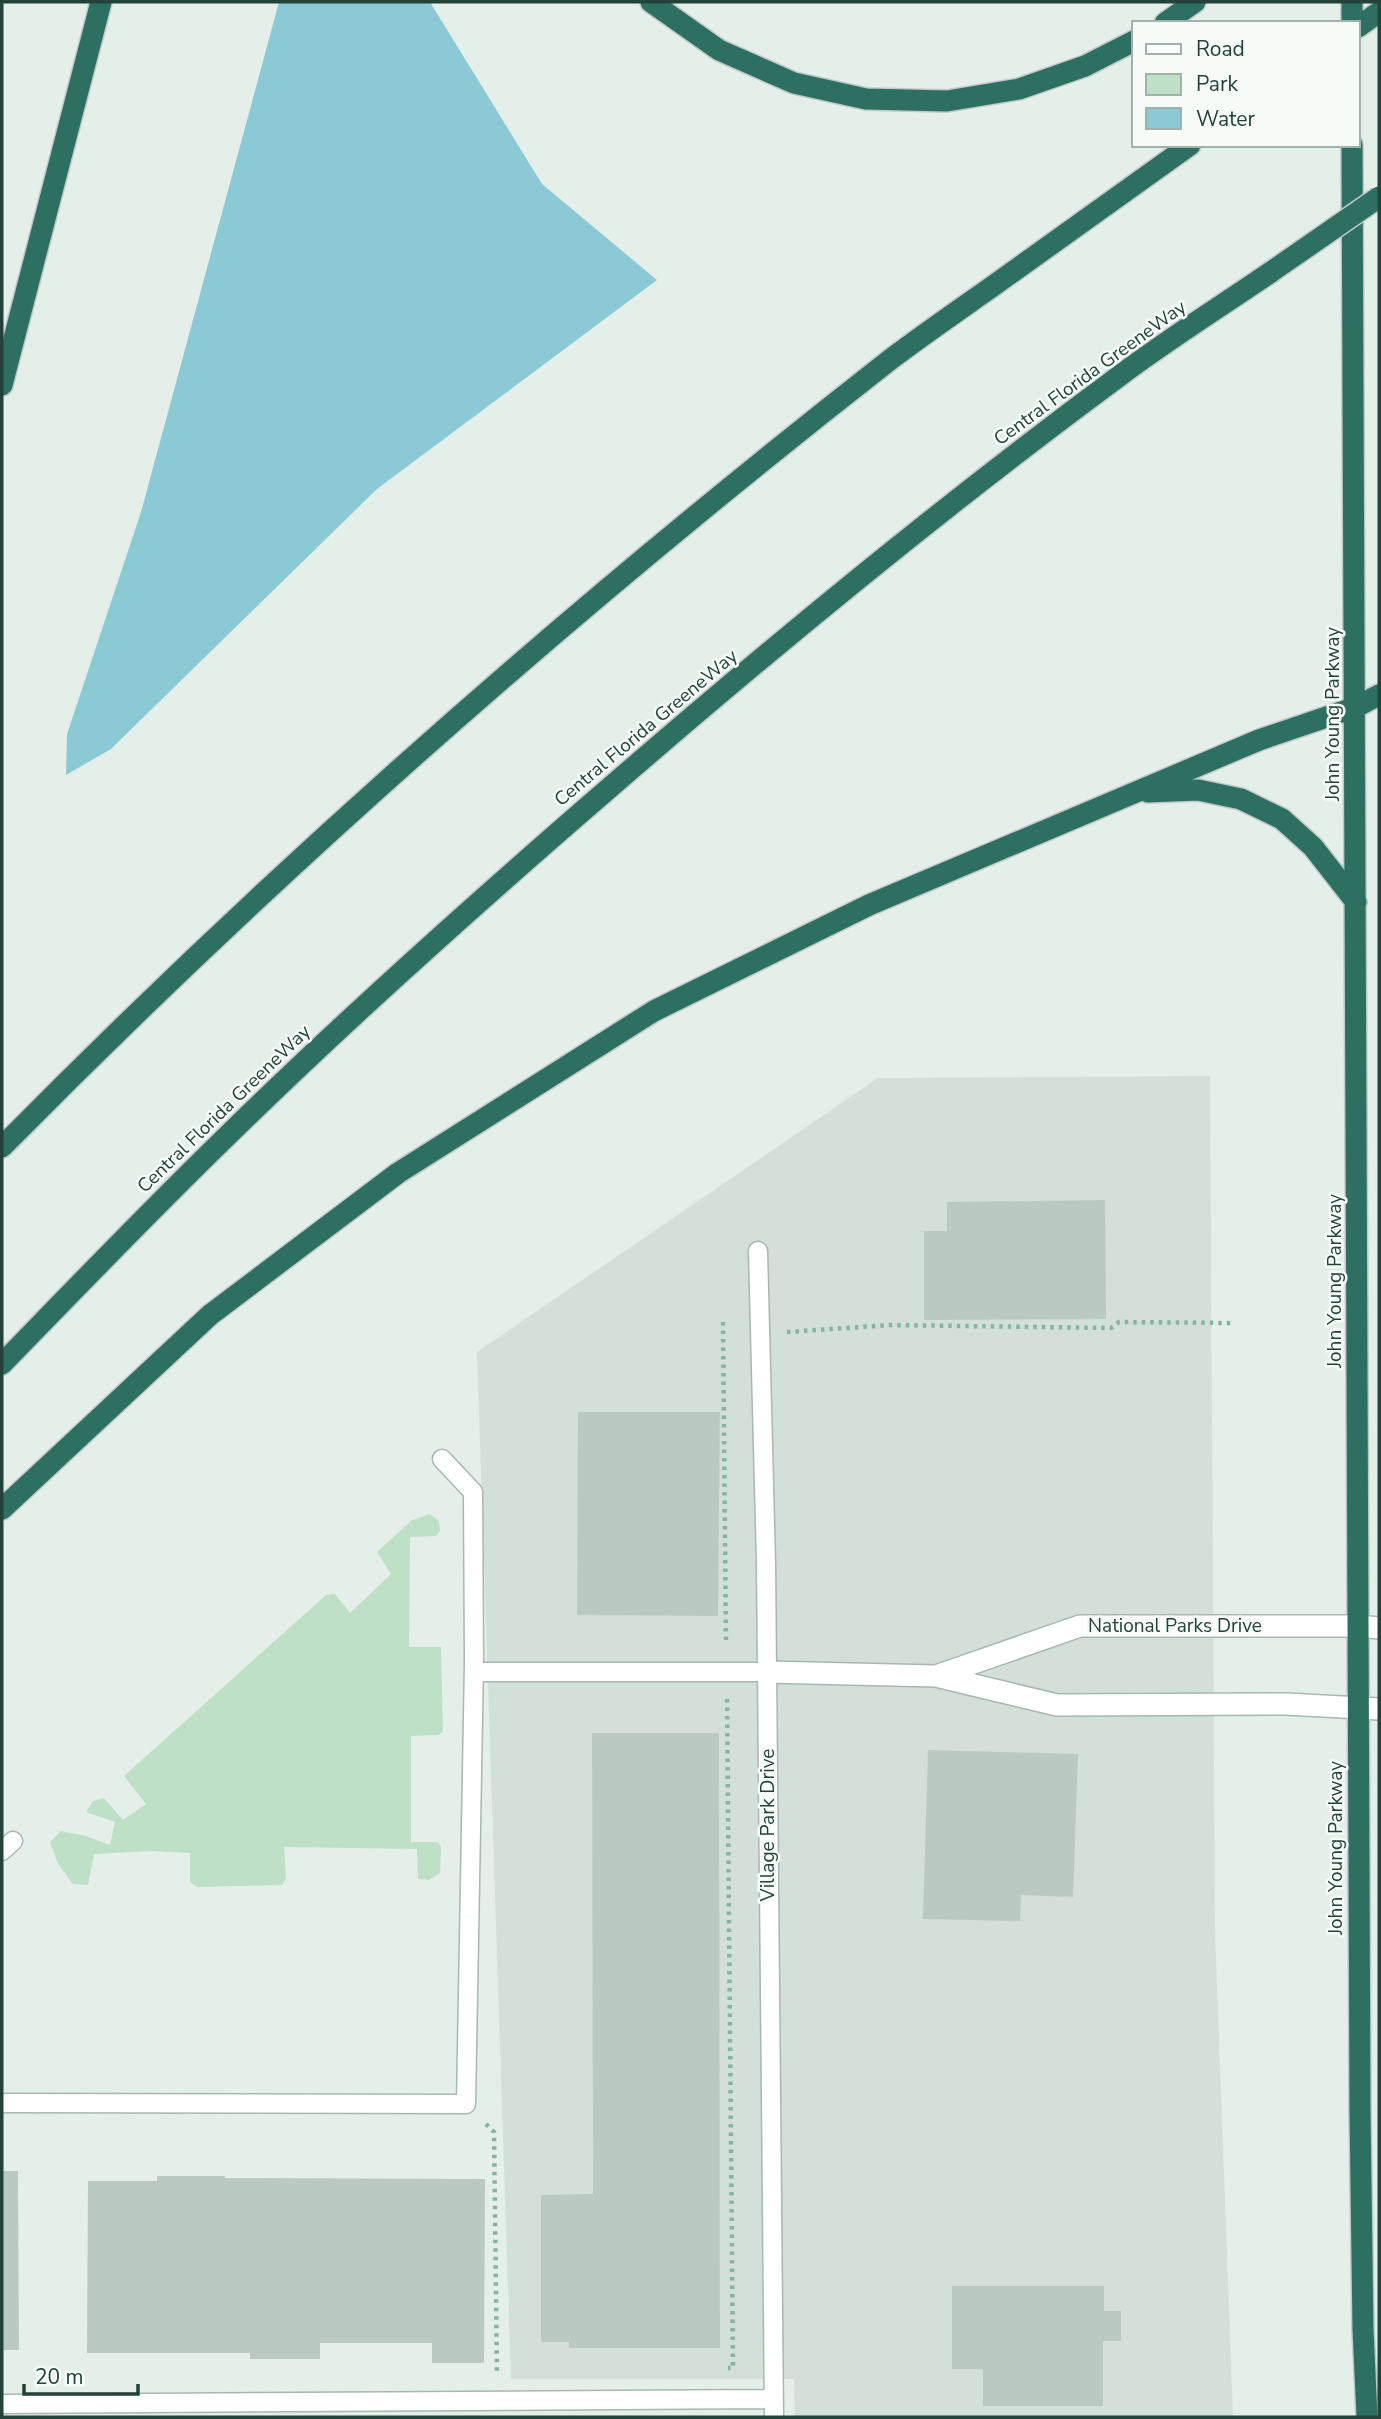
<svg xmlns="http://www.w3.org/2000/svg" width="1381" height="2419" viewBox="0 0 1381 2419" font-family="'Nunito Sans',sans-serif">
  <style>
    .built { fill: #d3dfd9 }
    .green { fill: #bde0c6 }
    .water { fill: #8bcad5 }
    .building { fill: #bacac3 }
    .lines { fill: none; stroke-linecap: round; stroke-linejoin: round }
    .lane-casing { stroke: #a7b8b1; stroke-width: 21 }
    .street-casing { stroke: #a7b8b1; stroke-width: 24 }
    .highway-casing { stroke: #c1cac8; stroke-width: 24 }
    .path { stroke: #84b4a4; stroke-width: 4.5; stroke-dasharray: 3.5 5; stroke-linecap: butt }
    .lane { stroke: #fff; stroke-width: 18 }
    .street { stroke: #fff; stroke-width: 21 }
    .highway { stroke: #2d7062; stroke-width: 21 }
    .highway-bridge-casing { stroke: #c1cac8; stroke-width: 24; stroke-linecap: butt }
    .highway-bridge { stroke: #2d7062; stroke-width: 21 }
    .labels { text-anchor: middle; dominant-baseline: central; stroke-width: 5; stroke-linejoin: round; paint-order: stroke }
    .street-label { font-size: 19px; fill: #234239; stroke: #f6fbf8 }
  </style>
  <rect width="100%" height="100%" fill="#e5efea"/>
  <path class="built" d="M1210,1076L1215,1932L1233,2417H795L794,2379H511L477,1352L878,1078Z"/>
  <path class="green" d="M430,1514L439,1521L440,1531L436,1536L410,1537L409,1647H441L443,1732L438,1735L411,1736V1842H437L441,1846L440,1873L429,1880L418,1879L417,1849L284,1847L286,1879L282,1885L197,1887L190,1882V1853L150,1851L94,1854L88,1885L73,1884L58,1864L50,1842L61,1831L86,1836L110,1845L115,1822L86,1812L93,1801L104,1798L123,1820L146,1804L124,1776L326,1595L335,1594L350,1613L391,1574L377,1552L412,1520Z"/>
  <path class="water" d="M279,2H430L542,184L657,280L377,489L111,749L66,775L67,734L141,512Z"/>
  <path class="building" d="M1105,1200L1106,1319L924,1320V1231H947V1202Z
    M578,1412H720L718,1616L577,1615Z
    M592,1733H719L720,2348H569V2342H541V2195L593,2194Z
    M928,1750L1078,1754L1073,1897L1021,1895L1020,1921L923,1919Z
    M2,2171H18L19,2350H2Z
    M157,2176H225V2178L485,2179L484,2363H432V2343H320V2359H250V2353H87L88,2181H157Z
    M952,2286H1104V2311H1121V2341H1103V2406H983V2369H952Z"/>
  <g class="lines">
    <g class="lane-casing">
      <path id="lane" d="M758,1251L766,1563L774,2417
        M474,1672H767
        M2,1851L13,1841
        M2,2103L466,2104L474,1662L473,1492L442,1459
        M2,2404L773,2399"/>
    </g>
    <g class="street-casing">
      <path id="street" d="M767,1672L936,1676L1057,1705L1286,1704L1379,1709
        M936,1676L1080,1626H1358L1379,1628"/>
    </g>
    <g class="highway-casing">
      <path id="highway" d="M651,2L719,50L794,83L866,99L947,101L1019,89L1085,66L1134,41
        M1352,2V23
        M1165,23L1195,2
        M1358,27L1379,12
        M1352,145L1360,2111L1363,2329L1367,2417
        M2,385L101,2
        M1148,792L1198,790L1241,799L1282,819L1313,847L1356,902
        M2,1147C280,865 579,603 891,359C924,334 959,310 993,286C1059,239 1124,192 1190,145
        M2,1364C74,1290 146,1215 221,1142C345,1020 475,904 607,790C772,647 942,507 1118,377C1167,340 1220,307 1271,272
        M2,1509L210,1315L398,1173L654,1011L869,905L1259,740L1356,707L1379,695"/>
    </g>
    <path class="path" d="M723,1322L726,1645
      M787,1332L890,1325L1111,1328L1119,1322L1231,1323
      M727,1699L733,2368H728
      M486,2124L494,2132L497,2374"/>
    <use href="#lane" class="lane"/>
    <use href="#street" class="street"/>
    <use href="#highway" class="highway"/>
    <g class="highway-bridge-casing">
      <path id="highway-bridge" d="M1271,272L1379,197"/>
    </g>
    <use href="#highway-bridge" class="highway-bridge"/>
  </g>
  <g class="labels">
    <g class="street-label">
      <text transform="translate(1090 373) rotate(-36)">Central Florida GreeneWay</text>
      <text transform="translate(1333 714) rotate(-90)">John Young Parkway</text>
      <text transform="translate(646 728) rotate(-40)">Central Florida GreeneWay</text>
      <text transform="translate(224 1109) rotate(-44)">Central Florida GreeneWay</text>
      <text transform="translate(1335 1281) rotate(-90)">John Young Parkway</text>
      <text x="1175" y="1626">National Parks Drive</text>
      <text transform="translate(768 1825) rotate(-90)">Village Park Drive</text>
      <text transform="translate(1336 1848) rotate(-90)">John Young Parkway</text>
    </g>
  </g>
  <rect width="1381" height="2419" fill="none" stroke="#234239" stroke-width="7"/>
  <rect x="1132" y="21" width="228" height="126" fill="#f6fbf8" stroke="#a2b1ac" stroke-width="2"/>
  <rect x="1146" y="44" width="35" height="10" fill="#ffffff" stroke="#a2b1ac" stroke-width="2"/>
  <text x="1196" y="56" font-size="21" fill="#234239">Road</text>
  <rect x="1146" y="74" width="35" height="21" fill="#bde0c6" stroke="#a2b1ac" stroke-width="2"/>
  <text x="1196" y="91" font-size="21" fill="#234239">Park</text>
  <rect x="1146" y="108" width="35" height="21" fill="#8bcad5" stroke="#a2b1ac" stroke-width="2"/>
  <text x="1196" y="126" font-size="21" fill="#234239">Water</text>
  <path d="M24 2384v10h114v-10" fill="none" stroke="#234239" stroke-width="3.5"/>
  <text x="35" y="2384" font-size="21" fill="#234239" stroke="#f6fbf8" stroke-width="5" paint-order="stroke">20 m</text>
</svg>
